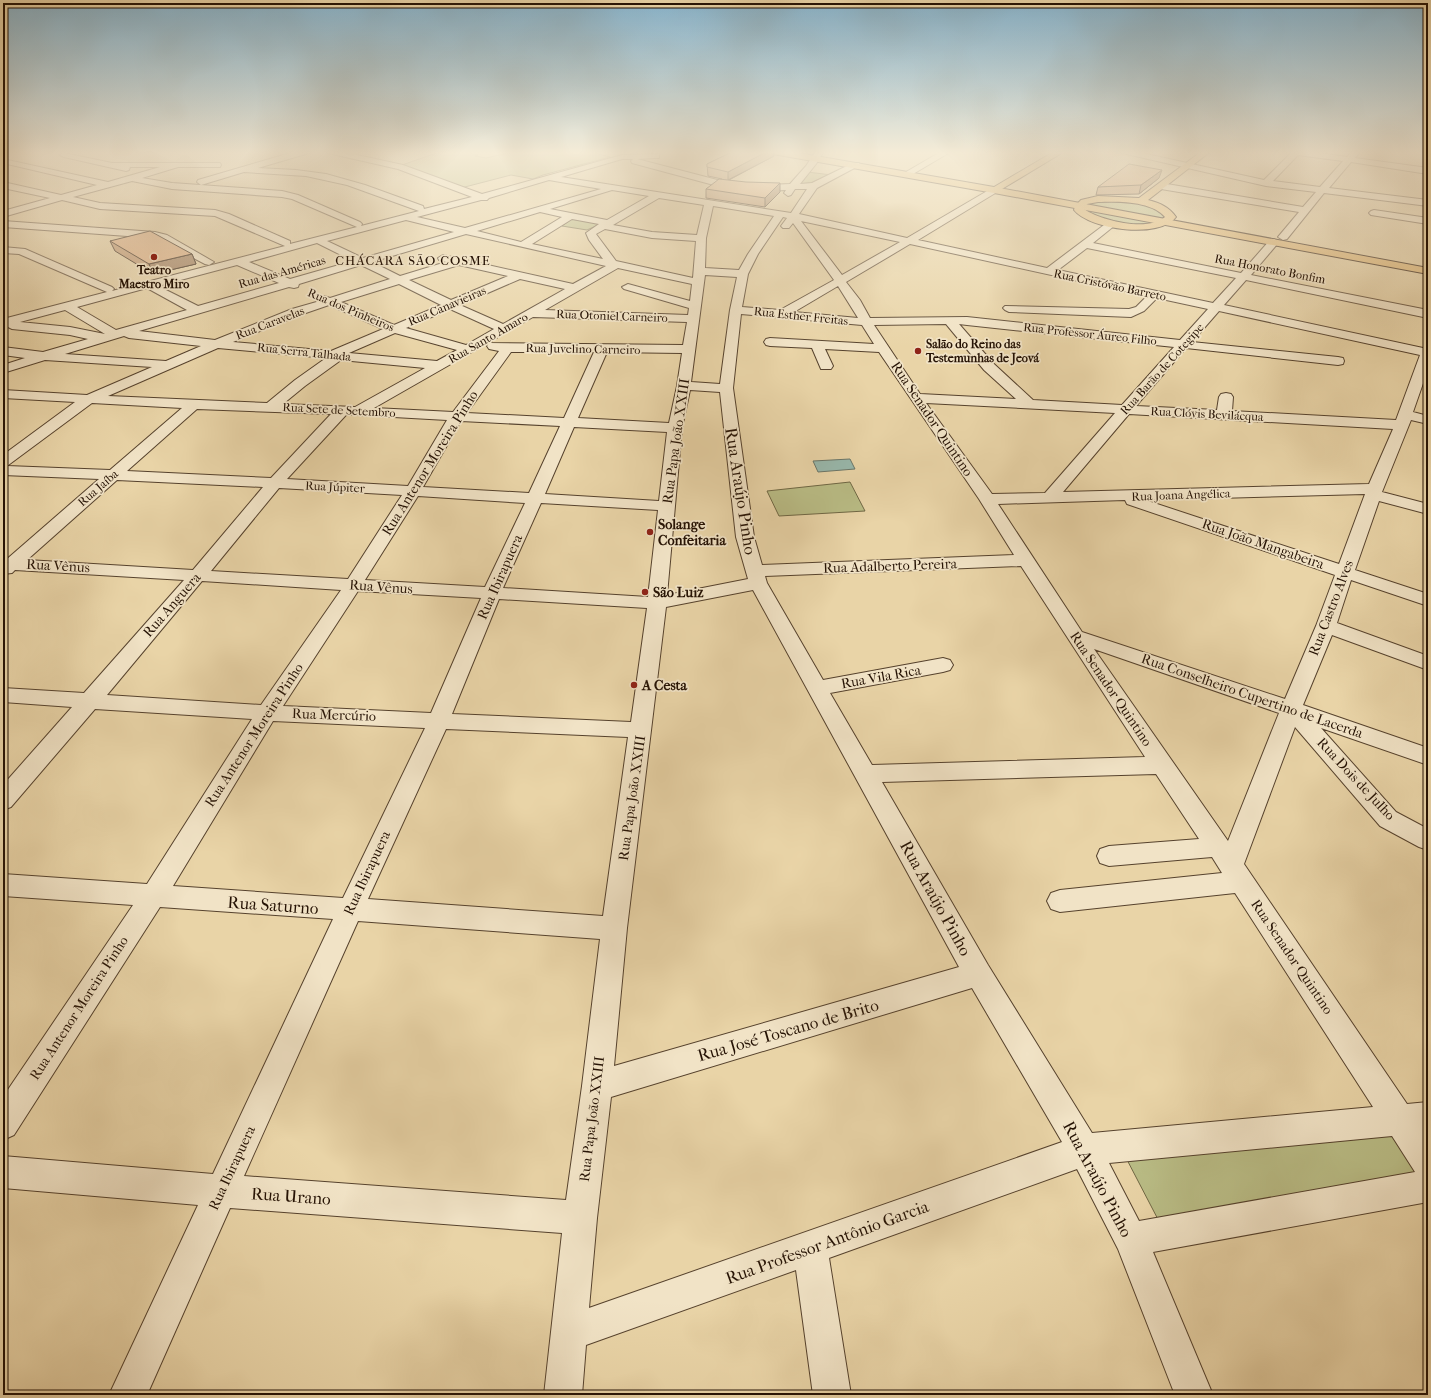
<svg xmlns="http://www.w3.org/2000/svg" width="1431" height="1398" viewBox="0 0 1431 1398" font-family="'IM FELL French Canon',serif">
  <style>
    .green { fill: #b9bc85; stroke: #6f6744 }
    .water { fill: #98b8ac; stroke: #6a7669 }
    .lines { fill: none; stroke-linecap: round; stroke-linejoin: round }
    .minor-casing { stroke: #56422d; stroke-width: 2 }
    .major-casing { stroke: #251204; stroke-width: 2 }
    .highway-casing { stroke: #251204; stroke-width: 2 }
    .minor { fill: #f1e3c6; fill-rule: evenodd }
    .major { fill: #e4ba74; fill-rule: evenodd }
    .highway { fill: #e4ba74; fill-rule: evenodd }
    .wall { fill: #c0956d; stroke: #251204 }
    .shaded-wall { fill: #9c7959; stroke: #251204 }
    .building { fill: #dfad7f; stroke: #251204 }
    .poi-dot { fill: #8f2418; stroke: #f1e3c6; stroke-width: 1.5 }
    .labels { text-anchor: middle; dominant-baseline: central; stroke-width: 3.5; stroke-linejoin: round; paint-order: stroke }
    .far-street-label { font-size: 12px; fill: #251204; stroke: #f1e3c6 }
    .far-poi-label { font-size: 12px; font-weight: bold; fill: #251204; stroke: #f1e3c6 }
    .far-neighbourhood-label { font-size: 13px; letter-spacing: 1px; fill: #251204; stroke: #f1e3c6 }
    .street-label { font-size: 14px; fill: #251204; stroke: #f1e3c6 }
    .poi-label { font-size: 14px; font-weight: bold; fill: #251204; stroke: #f1e3c6; text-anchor: start }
    .near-street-label { font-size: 17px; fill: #251204; stroke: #f1e3c6 }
  </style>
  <rect width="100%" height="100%" fill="#e9d4a7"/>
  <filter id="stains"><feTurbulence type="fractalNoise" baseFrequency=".005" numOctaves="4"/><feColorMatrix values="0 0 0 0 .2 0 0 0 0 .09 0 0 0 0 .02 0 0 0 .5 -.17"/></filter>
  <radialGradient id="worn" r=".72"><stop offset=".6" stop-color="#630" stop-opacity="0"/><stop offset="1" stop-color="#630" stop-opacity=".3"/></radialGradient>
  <path class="green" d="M442,151H461L478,155L475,156L486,158L517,151H588L610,157L543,175L533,179L511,175L461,188L402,165Z
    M807,172L832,175L814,186L793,187Z
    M1098,199L1149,204L1169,219L1139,226L1093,219L1081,204Z
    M573,218L600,224L587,230L562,226Z
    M850,482L865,511L779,516L767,491Z
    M1411,1127L1428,1176L1163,1229L1124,1154Z"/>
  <path class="water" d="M850,459L855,469L818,472L813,461Z"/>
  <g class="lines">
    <g class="minor-casing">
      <path id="minor" d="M297,151H310L309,153L258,168L296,170L326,174L365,185L423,206L424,209L472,197L398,169L328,153L324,151H339L403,165L482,194L622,155L659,154V158H656L637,159L725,182L768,185L790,184L806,166L816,151H824L816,164L800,184L812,183L853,163H859L860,165L817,188L799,214L907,238L994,187L997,188L998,190L997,192L918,240L1047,268L1108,222L1111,221L1116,224L1114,226L1093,243L1241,273L1270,240L1274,239L1279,242L1251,275L1428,310V318L1246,280L1224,305L1423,348L1428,346V369L1413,412L1428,416V424L1411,420L1382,492L1428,504V514L1379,501L1355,570L1428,594V606L1351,580L1337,623L1428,656V670L1332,635L1303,705L1428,748V765L1321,728L1396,812L1428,829V850L1419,847L1380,826L1295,727L1244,864L1407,1104L1428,1102V1132L1426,1133L1428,1135V1202L1153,1252L1213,1395H1175L1118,1249L1077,1169L829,1258L851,1395H813L796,1270L586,1345L582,1395H544L562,1233L230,1208L147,1395H109L198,1205L3,1188V1156L213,1174L333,919L160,907L14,1135L3,1140V1097L133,905L3,896V874L147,884L252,719L95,709L11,807L3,810V785L72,707L3,702V688L84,693L184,580L15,570L12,573L3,574V559H7L99,479L3,475V455L75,402L3,398V390L87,395L152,367L45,360L3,373V365L25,358L3,355V347L43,352L88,339L70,335L12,329L6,326L3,327V319L107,292L19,254L3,253V247L25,249L112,287L114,289L112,291L285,246L215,216L100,209L62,200L3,217V211L50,198L3,188V182L61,195L97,185L3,163V159L108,182L160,167H130L129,170L126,171L64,157L60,155L64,153L112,163H220L221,165L220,167H178L142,178L172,183L282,191L298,195L360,222L362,224L361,226L419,211L347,185L306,176L244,172L201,185L197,182L198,180ZM622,159H633L631,161L632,163L725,188L768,191L786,190L784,193L788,196L791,195L795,189H807L791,213L561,177ZM549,180L601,189L465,228L417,217L481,200H487L489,198ZM132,181L172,189L282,197L292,199L357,227L290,244V241L229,214L215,210L100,203L73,197ZM612,190L649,196L607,220L550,209ZM659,198L704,205L697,235L652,232L613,225ZM713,206L774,216L748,254L739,270L705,268L706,238ZM540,212L562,217L521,242L477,231ZM783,217L787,218L781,226L783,228H789L793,223L834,280L780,310L742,307L748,274L758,254ZM572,219L599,224L586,233L589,240L603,259L532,244ZM406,220L454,232L363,258L327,241ZM801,221L900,242L842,275ZM605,229L652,238L696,241L693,278L616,261L596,234ZM466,234L606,266L573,284L443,255L438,258L439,260L446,262L400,276L372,262ZM317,243L353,261L290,279L249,262ZM910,244L1147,296L1136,307L1129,309L1005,306L1003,308L1005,310L1009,312L1131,317L1144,311L1157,298L1208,309L1180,340L967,317L870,318L860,300L846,282ZM1087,248L1236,278L1213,303L1058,270ZM237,265L279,283L198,306L158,286ZM361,265L390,279L330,298L324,296L320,297L318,299L320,301L292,309L215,340L139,331L289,287L294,288L298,287L299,284ZM459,265L508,276L451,300L409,280ZM618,268L692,284L690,301L628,284L622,287L624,289L689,308L688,315L545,310ZM705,275L737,277L730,310L720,384L691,382ZM520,279L565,289L503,324L460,305ZM399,284L441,305L394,325L341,302ZM838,286L858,318L794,312ZM147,288L187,310L116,330L77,307ZM329,305L383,329L331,351L233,342L300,315ZM450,309L494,329L466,345L406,328ZM65,310L105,334L70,327L20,322ZM1219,311L1420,355L1396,420L1232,411L1233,397L1231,394L1226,393L1221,394L1219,397L1217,410L1136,406L1186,348L1338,365L1343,364L1344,361L1343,358L1338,357L1192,342ZM741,314L862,325L874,344L770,338L766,339L764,342L766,345L770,346L812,348L821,369H831L833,366L825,349L879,352L979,499L1014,555L762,565L754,537L733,388ZM533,317L687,322L683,345L489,343L487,346L489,349L499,351L453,412L374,408ZM946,324L984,370L1016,399L920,394L874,325ZM959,324L967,325L1174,347L1122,405L1033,400L994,364ZM395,333L457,350L437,361L349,353ZM124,336L129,338L201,346L166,361L65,354ZM218,348L326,358L295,380L267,403L108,396ZM511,352H594L564,418L467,413ZM607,352L682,353L677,386L669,423L578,418ZM341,360L425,368L355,407L283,404L305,386ZM690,390L720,392L736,537L748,579L667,595L682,428ZM92,403L182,408L110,470L7,466ZM926,403L1115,413L1045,493L992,494ZM197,409L331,414L271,478L127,471ZM1129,414L1393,429L1369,484L1063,492ZM346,415H358L447,420L408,486L287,479ZM461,421L560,426L529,493L423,487ZM574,427L667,432L659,501L545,494ZM117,480L263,487L193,570L27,560ZM279,488L402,495L348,579L211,571ZM1365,494L1339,564L1145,500ZM418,496L525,503L485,587L365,580ZM1125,500L1127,504L1335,575L1316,626L1285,699L1082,632L998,504ZM541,503L658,510L648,597L503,588ZM1021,566L1145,757L872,765L830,693L943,672L950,670L953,665L950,660L943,658L823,680L767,583L765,576ZM202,581L341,590L261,705L107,695ZM753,590L959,967L614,1066L627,928L666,607ZM358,591L481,598L431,713L283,706ZM499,599L647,608L631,722L452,714ZM1094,649L1279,713L1228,841ZM273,721L425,728L343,898L173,886ZM446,729L628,737L603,916L368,899ZM1156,774L1199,839L1109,846L1100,849L1097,856L1100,863L1109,866L1212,857L1222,873L1060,890L1051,893L1047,901L1051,909L1060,912L1235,893L1373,1107L1092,1133L988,965L882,782ZM358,921L600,939L582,1086L566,1200L244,1176ZM972,988L1062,1142L589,1308L597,1218L611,1097ZM1392,1136L1415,1172L1139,1221L1109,1163Z
        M942,151H952L913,174H907L906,172Z
        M1118,151H1133L1264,180L1293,151H1306L1347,157L1353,151H1361L1355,158L1428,168V174L1351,162L1329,188L1428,200V206L1324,193L1287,239L1283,240L1278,237L1299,212L1161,189L1157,186L1161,183L1303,207L1316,192L1266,186L1122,153ZM1298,155L1343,161L1320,187L1273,181Z
        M1374,210L1428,218V224L1371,215L1369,213L1371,211Z
        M3,221L155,232L167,235L214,262L209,265L205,264L155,238L3,227Z"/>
    </g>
    <g class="major-casing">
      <path id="major" d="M1055,151H1065L997,192H991L989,190Z
        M1202,151H1211L1148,200C1160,203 1169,207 1176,217C1160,239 1090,230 1074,210L1075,206L1081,200L1098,196L1139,198ZM1098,202C1118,201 1152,201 1165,217C1149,232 1101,221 1084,209L1087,204Z"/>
    </g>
    <g class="highway-casing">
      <path id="highway" d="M769,151H787L994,187L1428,268V274L994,193L773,154Z"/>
    </g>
    <use href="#minor" class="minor"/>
    <use href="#major" class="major"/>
    <use href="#highway" class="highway"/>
  </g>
  <path class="wall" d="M734,151H774V156L729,180L780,192L765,207L706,198V189L722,179L708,176L707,164Z
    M1159,178L1139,194L1096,195L1098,187Z
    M110,241L192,254L196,264L153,274L115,251Z"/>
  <path class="shaded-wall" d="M768,151H774V156L728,180V172Z
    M1162,170L1159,178L1139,194L1141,185Z
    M780,183V192L765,207V198Z
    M192,254L196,264L153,274L149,264Z"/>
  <path class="building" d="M734,151H768L728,172L707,167V164Z
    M1129,164L1162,170L1141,185L1098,187Z
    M719,179L746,182L780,183L765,198L706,189Z
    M150,231L192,254L149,264L110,241Z"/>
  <linearGradient id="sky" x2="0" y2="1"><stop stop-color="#88b6d0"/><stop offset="0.44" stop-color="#f5ecd7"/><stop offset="1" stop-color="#f5ecd7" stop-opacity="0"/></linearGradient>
  <rect width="1431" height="347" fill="url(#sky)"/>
  <g class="poi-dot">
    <circle cx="154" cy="257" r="4"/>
    <circle cx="918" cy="351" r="4"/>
    <circle cx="650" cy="532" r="4"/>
    <circle cx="645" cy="592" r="4"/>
    <circle cx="634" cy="685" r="4"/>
  </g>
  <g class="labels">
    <g class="far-street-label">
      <text transform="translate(1270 269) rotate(11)">Rua Honorato Bonfim</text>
      <text transform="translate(282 272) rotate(-16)">Rua das Américas</text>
      <text transform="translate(1110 285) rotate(12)">Rua Cristóvão Barreto</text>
      <text transform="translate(447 306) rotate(-23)">Rua Canavieiras</text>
      <text transform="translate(351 310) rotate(23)">Rua dos Pinheiros</text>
      <text transform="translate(612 316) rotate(2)">Rua Otoniel Carneiro</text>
      <text transform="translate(801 316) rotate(6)">Rua Esther Freitas</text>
      <text transform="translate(270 323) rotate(-21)">Rua Caravelas</text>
      <text transform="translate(1090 334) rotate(6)">Rua Professor Áureo Filho</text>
      <text transform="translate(488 338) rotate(-30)">Rua Santo Amaro</text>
      <text transform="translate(583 349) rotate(1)">Rua Juvelino Carneiro</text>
      <text transform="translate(304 352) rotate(6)">Rua Serra Talhada</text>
      <text transform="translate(1162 369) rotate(-48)">Rua Barão de Cotegipe</text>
      <text transform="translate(339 410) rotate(3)">Rua Sete de Setembro</text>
      <text transform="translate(1207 414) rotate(3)">Rua Clóvis Bevilácqua</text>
      <text transform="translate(335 487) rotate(3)">Rua Júpiter</text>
      <text transform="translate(98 488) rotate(-41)">Rua Jaíba</text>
      <text transform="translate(1181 495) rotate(-2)">Rua Joana Angélica</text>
    </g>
    <g class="far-poi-label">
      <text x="154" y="270">Teatro<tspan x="154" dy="14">Maestro Miro</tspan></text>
      <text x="926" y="344" text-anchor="start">Salão do Reino das<tspan x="926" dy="14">Testemunhas de Jeová</tspan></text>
    </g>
    <g class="far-neighbourhood-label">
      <text x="413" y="260">CHÁCARA SÃO COSME</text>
    </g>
    <g class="street-label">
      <text transform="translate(932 419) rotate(56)">Rua Senador Quintino</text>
      <text transform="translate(676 441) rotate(-82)">Rua Papa João XXIII</text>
      <text transform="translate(430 463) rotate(-58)">Rua Antenor Moreira Pinho</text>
      <text transform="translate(1263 544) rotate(19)">Rua João Mangabeira</text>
      <text transform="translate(58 566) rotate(3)">Rua Vênus</text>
      <text transform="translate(890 566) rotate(-2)">Rua Adalberto Pereira</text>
      <text transform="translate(500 577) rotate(-66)">Rua Ibirapuera</text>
      <text transform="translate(381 587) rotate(4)">Rua Vênus</text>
      <text transform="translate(172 605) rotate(-49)">Rua Anguera</text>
      <text transform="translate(1331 608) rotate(-69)">Rua Castro Alves</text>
      <text transform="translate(881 677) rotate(-10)">Rua Vila Rica</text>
      <text transform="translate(1111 689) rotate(56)">Rua Senador Quintino</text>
      <text transform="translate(1252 696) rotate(19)">Rua Conselheiro Cupertino de Lacerda</text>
      <text transform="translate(334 715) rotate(2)">Rua Mercúrio</text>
      <text transform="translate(254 735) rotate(-57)">Rua Antenor Moreira Pinho</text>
      <text transform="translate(1356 779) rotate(47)">Rua Dois de Julho</text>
      <text transform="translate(632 798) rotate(-82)">Rua Papa João XXIII</text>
      <text transform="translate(367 873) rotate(-65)">Rua Ibirapuera</text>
      <text transform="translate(1292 957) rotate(56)">Rua Senador Quintino</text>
      <text transform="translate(79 1008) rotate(-57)">Rua Antenor Moreira Pinho</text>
      <text transform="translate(592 1119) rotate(-83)">Rua Papa João XXIII</text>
      <text transform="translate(232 1168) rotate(-65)">Rua Ibirapuera</text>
    </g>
    <g class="poi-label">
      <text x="658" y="524">Solange<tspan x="658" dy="16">Confeitaria</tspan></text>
      <text x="653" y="592">São Luiz</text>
      <text x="642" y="685">A Cesta</text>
    </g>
    <g class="near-street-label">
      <text transform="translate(741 491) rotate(81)">Rua Araújo Pinho</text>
      <text transform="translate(936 898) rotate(61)">Rua Araújo Pinho</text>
      <text transform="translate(273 905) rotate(4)">Rua Saturno</text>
      <text transform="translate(788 1030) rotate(-16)">Rua José Toscano de Brito</text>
      <text transform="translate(1098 1179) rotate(62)">Rua Araújo Pinho</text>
      <text transform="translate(291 1196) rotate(4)">Rua Urano</text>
      <text transform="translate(827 1242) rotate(-20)">Rua Professor Antônio Garcia</text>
    </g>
  </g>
  <rect width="1431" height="1398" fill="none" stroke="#e9d4a7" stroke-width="16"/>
  <rect x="4" y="4" width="1423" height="1390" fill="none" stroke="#251204" stroke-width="2"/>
  <rect x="8" y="8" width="1415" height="1382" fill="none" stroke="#251204"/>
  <rect width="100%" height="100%" filter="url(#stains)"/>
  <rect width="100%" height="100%" fill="url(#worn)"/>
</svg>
